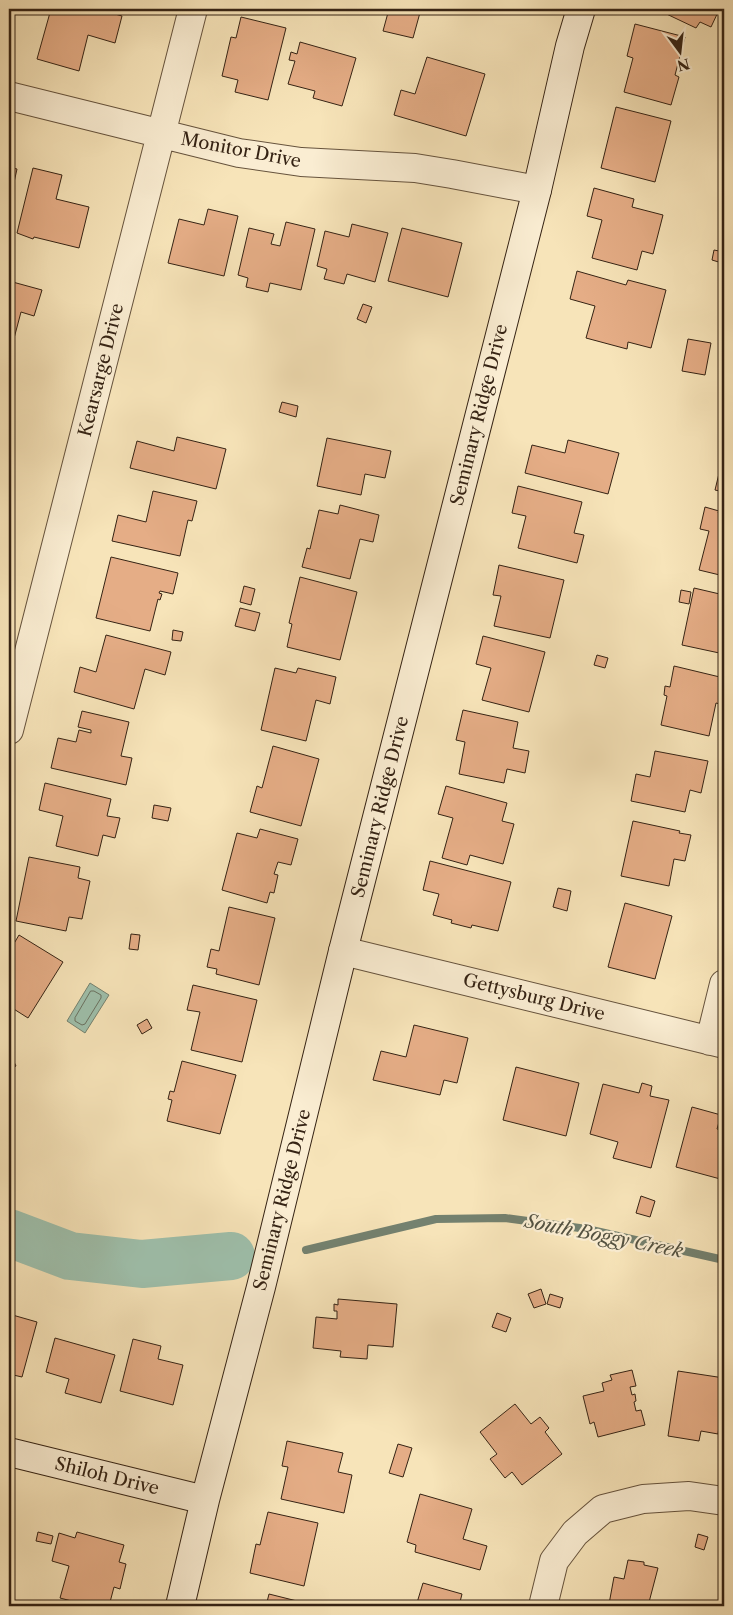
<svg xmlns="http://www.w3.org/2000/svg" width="733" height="1615" viewBox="0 0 733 1615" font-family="'Libre Caslon Text',serif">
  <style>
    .water { fill: #9ebfab; stroke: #74816f }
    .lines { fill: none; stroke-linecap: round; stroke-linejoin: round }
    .shore { stroke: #6a7160; stroke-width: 1 }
    .stream { stroke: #74816f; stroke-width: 8 }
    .river { stroke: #9ebfab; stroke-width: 48 }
    .building { fill: #e5ad86; stroke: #352314 }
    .street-casing { stroke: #66533d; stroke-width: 30 }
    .secondary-casing { stroke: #352314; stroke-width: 30 }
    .street { stroke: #faedd2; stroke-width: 28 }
    .secondary { stroke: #faedd2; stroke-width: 28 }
    .labels { text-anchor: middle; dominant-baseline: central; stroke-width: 4.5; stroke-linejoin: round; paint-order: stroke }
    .street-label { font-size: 18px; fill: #352314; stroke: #faedd2 }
    .water-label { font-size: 19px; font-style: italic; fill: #545241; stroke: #faedd2 }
  </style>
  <rect width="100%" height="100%" fill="#f7e4b9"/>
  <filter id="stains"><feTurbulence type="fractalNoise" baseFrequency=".004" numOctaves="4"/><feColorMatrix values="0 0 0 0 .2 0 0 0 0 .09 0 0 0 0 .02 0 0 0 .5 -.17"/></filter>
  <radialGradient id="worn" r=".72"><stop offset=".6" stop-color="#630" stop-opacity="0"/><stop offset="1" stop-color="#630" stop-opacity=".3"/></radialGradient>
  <path class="water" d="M90,983L109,995L85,1033L67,1021Z"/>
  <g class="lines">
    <path class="shore" d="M91,991H94L101,995V998L85,1024L82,1025L75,1021V1018Z"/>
    <path class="stream" d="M306,1250L436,1219L505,1218L587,1229L724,1260"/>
    <path class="river" d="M9,1233L70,1256L142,1264L231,1256"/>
  </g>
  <path class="building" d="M51,9H97L122,16L115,43L88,35L79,71L37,59Z
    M389,9H421L413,38L383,31Z
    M656,9H716L719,10L711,27L700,22L696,28Z
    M241,17L286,28L268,100L235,92L238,80L222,76L231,37L236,38Z
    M635,24L685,37L675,75L679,77L671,105L624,92L633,58L627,56Z
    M300,42L356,58L342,106L313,98L315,91L288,84L295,61L289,60L291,52L297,54Z
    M427,57L485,74L466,136L394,115L401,90L415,94Z
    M616,107L671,121L655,182L601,168Z
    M9,167L17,169L9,205Z
    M33,168L62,175L56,199L89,207L79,248L34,237L33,239L17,233Z
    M594,188L634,199L632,207L663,215L653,254L642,251L637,270L592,258L602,220L587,216Z
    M208,209L238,216L224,276L168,263L179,219L204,225Z
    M286,222L315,229L301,290L270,283L268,292L246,287L248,278L238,275L249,228L274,234L271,244L280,246Z
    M352,224L388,233L375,282L347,274L344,284L324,279L327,269L317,266L325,231L349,237Z
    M402,228L462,243L448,297L388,281Z
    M714,250L724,252L722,263L712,260Z
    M577,271L626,285L628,280L666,290L651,348L628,342L627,349L586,338L595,306L570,299Z
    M9,281L42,290L34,316L21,312L12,346H9Z
    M363,304L372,307L366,323L357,319Z
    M688,339L711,343L705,375L682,371Z
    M282,402L298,406L296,417L279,412Z
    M177,437L226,449L216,489L130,468L137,441L174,451Z
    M327,438L391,451L385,478L365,474L361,495L317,486Z
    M568,440L619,453L608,494L525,473L532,445L565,453Z
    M9,450L14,451L9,473Z
    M724,453V492L715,490Z
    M518,486L582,502L574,533L584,535L577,563L518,548L526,516L512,513Z
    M153,491L197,501L192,521L188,520L180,556L112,541L118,515L146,522Z
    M340,505L379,515L373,542L360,539L350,579L302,567L307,548L310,549L319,510L338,514Z
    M705,507L719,511L718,513L724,515V576L699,570L709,531L700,529Z
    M111,557L178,573L173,594L160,591L159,593L162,594L160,600L158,599L150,631L96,618Z
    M499,565L564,580L550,638L494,626L501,596L493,595Z
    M300,577L357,592L340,660L287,647L292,624L289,623Z
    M244,586L255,589L251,605L240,602Z
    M694,588L724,595V654L682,645Z
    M681,590L691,592L689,604L679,602Z
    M240,608L260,613L255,631L235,626Z
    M173,630L183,632L181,641L172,640Z
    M106,635L171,652L165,675L145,669L134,709L74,692L80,667L96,672Z
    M483,636L545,652L529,712L482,700L491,668L476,664Z
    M597,655L608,658L605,668L594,665Z
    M674,666L724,678V705L716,703L709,736L661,725L667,696L664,695L665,686L670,687Z
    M275,668L296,673L298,668L336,677L330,704L316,700L306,741L261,730Z
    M463,710L518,722L513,748L529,751L525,773L507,769L504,783L459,774L465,742L456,740Z
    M82,711L129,722L121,756L132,758L126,785L51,768L58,738L76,742L79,730L91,733V730L78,727Z
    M273,746L319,759L301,826L250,812L257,786L262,788Z
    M655,751L708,761L701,793L690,790L685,812L631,801L636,774L650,777Z
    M45,783L111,799L107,816L120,818L115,838L103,835L98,856L56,846L63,816L39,810Z
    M446,786L507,803L502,821L514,824L503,864L470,855L467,865L442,858L453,818L438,814Z
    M154,805L171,808L168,821L152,818Z
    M633,821L680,831L679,833L691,835L685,861L674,859L669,886L621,876Z
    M260,829L298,839L291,865L278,862L274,874L278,875L274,893L270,892L267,903L222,890L237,833L257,838Z
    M29,857L80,867L78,878L90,881L82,919L69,917L66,931L16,921Z
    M430,861L511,882L498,931L472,925L471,928L451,923L452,920L433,915L439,894L423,890Z
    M558,888L571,891L567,911L553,907Z
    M625,903L672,916L655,979L608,967Z
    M229,907L275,918L259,985L216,974L217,969L207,967L211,949L219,951Z
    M131,934L140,935L138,950L129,949Z
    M19,935L63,962L28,1018L9,1006V964L10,962L9,952Z
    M193,985L257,1000L242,1062L191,1050L200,1012L187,1010Z
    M147,1019L152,1028L142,1034L137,1025Z
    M414,1025L468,1038L457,1083L444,1080L440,1095L373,1080L381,1051L406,1057Z
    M9,1052L16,1066L9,1070Z
    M182,1061L236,1075L220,1134L167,1121L172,1100L168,1099L170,1091L174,1092Z
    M516,1067L579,1083L566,1136L503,1120Z
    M642,1083L652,1086L650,1096L669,1100L651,1168L613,1158L618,1142L590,1134L603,1084L639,1093Z
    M692,1107L721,1115L717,1129L724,1131V1180L676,1167Z
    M641,1196L655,1201L650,1217L636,1213Z
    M541,1289L546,1304L534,1308L528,1294Z
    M550,1294L563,1298L560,1308L547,1304Z
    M338,1299L397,1304L393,1347L368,1345L367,1359L340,1357L341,1351L313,1348L316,1317L337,1319V1311H334V1304L338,1305Z
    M497,1313L511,1318L506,1332L492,1327Z
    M9,1314L37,1322L22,1377L9,1374Z
    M55,1338L115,1355L101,1403L65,1393L69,1379L46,1372Z
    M133,1339L161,1346L158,1359L183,1365L173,1405L120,1391Z
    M632,1370L636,1386L630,1387L632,1395L635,1394L636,1401L634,1402L636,1411L641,1410L645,1425L598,1437L594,1422L590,1424L583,1396L604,1391L602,1383L612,1380L610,1375Z
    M678,1371L724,1378V1390L718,1434L701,1431L699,1441L668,1436Z
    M515,1404L531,1424L540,1417L549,1428L545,1432L562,1454L522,1485L512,1472L505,1478L490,1459L497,1454L480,1432Z
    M287,1441L343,1453L338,1472L352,1475L344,1513L281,1499L288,1467L282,1466Z
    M398,1444L412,1448L403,1477L389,1473Z
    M420,1494L472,1509L463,1539L487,1546L480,1570L415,1552L416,1545L407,1542Z
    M268,1512L318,1523L304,1586L250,1573L256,1544L260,1545Z
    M38,1532L53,1536L51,1544L36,1541Z
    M77,1532L124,1545L119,1562L126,1564L120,1589L114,1587L109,1606H91L60,1598L69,1566L52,1561L59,1533L75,1538Z
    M698,1534L708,1537L704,1550L695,1547Z
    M628,1560L644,1562V1565L658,1568L648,1606H618L609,1604L614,1577L624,1579Z
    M423,1583L462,1594L459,1606H416Z
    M269,1594L313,1605V1606H266Z"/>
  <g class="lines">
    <g class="street-casing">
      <path id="street" d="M9,96L239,153L301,162L415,168L452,174L537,190
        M9,730L193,9
        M343,951L724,1044
        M710,1041L724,984
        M543,1606L554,1561L575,1533L603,1509L643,1499L689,1496L724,1501"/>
    </g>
    <g class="secondary-casing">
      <path id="secondary" d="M9,1452L205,1500
        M180,1606L205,1500L261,1287L343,951L537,190L570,46L581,9"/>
    </g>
    <use href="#street" class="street"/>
    <use href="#secondary" class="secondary"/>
  </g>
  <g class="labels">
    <g class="street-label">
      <text transform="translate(241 150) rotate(11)">Monitor Drive</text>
      <text transform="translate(101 370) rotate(-76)">Kearsarge Drive</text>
      <text transform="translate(479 415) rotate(-76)">Seminary Ridge Drive</text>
      <text transform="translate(380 807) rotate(-76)">Seminary Ridge Drive</text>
      <text transform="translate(534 997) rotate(14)">Gettysburg Drive</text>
      <text transform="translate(282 1200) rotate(-76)">Seminary Ridge Drive</text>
      <text transform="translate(107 1476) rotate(14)">Shiloh Drive</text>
    </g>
    <g class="water-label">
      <text transform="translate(604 1236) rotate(11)">South Boggy Creek</text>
    </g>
  </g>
  <rect width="733" height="1615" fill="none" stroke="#f7e4b9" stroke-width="30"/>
  <rect x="10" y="10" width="713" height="1595" fill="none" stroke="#352314" stroke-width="2.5"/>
  <rect x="15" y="15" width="703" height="1585" fill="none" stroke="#352314"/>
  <g transform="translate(680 52) rotate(165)" stroke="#faedd2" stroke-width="4" paint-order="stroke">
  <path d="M0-4L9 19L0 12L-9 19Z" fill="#352314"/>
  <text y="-8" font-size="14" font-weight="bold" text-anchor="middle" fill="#352314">N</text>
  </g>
  <rect width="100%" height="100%" filter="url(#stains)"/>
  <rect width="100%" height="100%" fill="url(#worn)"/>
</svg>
